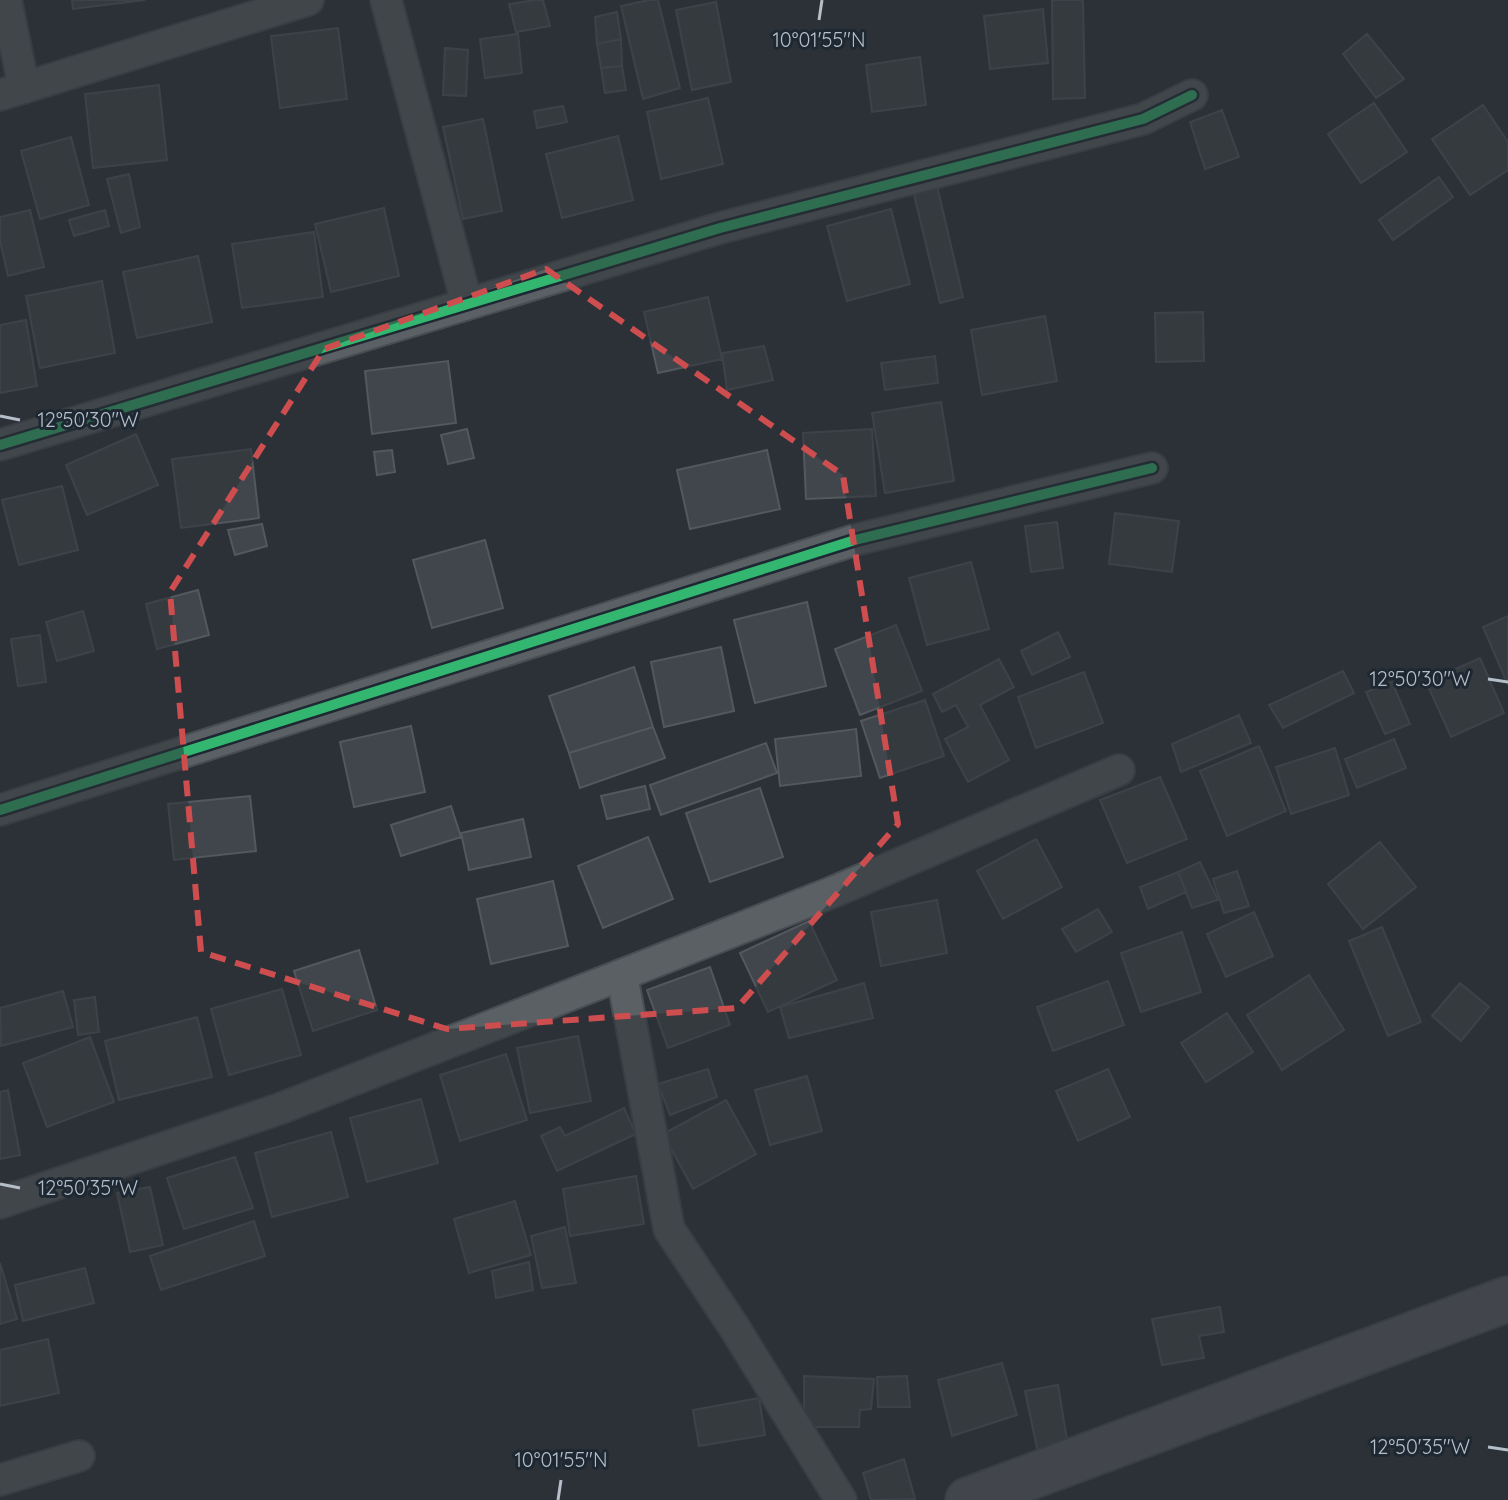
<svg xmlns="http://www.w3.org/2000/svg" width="1508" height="1500" viewBox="0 0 1508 1500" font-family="Quicksand,sans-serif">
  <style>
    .building { fill: #40464b; stroke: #53585f; stroke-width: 2 }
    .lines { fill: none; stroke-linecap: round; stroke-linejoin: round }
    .minor-casing { stroke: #484d52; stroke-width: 34 }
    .primary-casing { stroke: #484e54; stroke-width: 48 }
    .minor { stroke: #5b6065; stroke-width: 30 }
    .primary { stroke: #5d6167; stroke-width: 44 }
    .cycleway-casing { stroke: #1e2832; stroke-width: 15 }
    .cycleway { stroke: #33b770; stroke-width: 10 }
    .marked { fill: none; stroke: #ce4e50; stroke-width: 6; stroke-dasharray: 16 10; stroke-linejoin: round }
    .ticks { fill: none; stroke: #b5bec9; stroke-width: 3 }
    .ticks-label { font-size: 20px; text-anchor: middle; fill: #b5bec9; stroke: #1e2832; stroke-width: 6; stroke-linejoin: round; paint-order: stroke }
  </style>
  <rect width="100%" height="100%" fill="#2b3137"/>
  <path class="building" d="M72,0H145L73,9Z
    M535,0H543L550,26L516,32L509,4Z
    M649,0H658L680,88L643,99L621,6Z
    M1052,0H1083L1085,98L1053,99Z
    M716,2L731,82L692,90L676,10Z
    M1043,9L1048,63L990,69L984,16Z
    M617,12L621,39L597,44L595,17Z
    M338,28L347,99L280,108L271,36Z
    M518,34L522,73L485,78L480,39Z
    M1367,34L1404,79L1376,98L1343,54Z
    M621,39L622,66L601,68L597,44Z
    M445,48L468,50L466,96L443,95Z
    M920,57L926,105L872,112L866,65Z
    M622,66L626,90L605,93L601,68Z
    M159,85L167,160L93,168L85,94Z
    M708,98L723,164L661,179L647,112Z
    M1374,103L1407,152L1361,183L1328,134Z
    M1483,105L1508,142V170L1470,195L1432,139Z
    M563,106L567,122L537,128L534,111Z
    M1222,110L1239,157L1205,169L1190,122Z
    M483,119L502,211L463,219L443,127Z
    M618,136L633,200L562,218L546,154Z
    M71,137L89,205L40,219L21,151Z
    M129,174L140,227L121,233L107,179Z
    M935,177L963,297L940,303L911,182Z
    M1439,177L1453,197L1393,240L1379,220Z
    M384,208L399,276L331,292L315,224Z
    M891,209L910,284L847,301L827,226Z
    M30,210L44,267L8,276L0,241V217Z
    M105,210L109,226L74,236L69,220Z
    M314,232L323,297L242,308L232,244Z
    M198,256L212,322L137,338L123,272Z
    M102,281L115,353L40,368L26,296Z
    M708,297L722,359L658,373L644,312Z
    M1203,312L1204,361L1156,362L1155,313Z
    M1045,316L1057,381L982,395L971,330Z
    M26,320L37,386L0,393V325Z
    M764,346L773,380L727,390L722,353Z
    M935,356L938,383L885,390L881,363Z
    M448,361L456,423L372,434L365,371Z
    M941,402L954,481L885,493L872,413Z
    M467,429L474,458L448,464L441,435Z
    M872,429L876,496L806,499L803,433Z
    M136,434L158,485L87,515L66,465Z
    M251,449L259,518L181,528L172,459Z
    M392,450L395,472L377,475L374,452Z
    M767,450L780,509L690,529L677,470Z
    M62,486L78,550L19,565L2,500Z
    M1115,513L1179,521L1172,572L1109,564Z
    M1057,522L1063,568L1031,572L1025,526Z
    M262,524L267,546L235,555L228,530Z
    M485,540L503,608L432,628L413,560Z
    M971,562L989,629L927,645L909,578Z
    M198,590L209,635L157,649L146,604Z
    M807,602L826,686L755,703L734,620Z
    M83,611L94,651L57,661L46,622Z
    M1508,616V685L1483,627Z
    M896,625L922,691L860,715L835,649Z
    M1058,632L1070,657L1032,675L1021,651Z
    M40,635L46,682L18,686L11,639Z
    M721,647L734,711L664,727L651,662Z
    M1480,658L1504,713L1451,737L1426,682Z
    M999,659L1014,687L980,705L1009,760L968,782L945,739L968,727L956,705L942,712L933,694Z
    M634,667L653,727L569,753L549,696Z
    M1343,671L1354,693L1283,728L1269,705Z
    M1084,672L1103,723L1036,748L1018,697Z
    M1392,682L1410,724L1385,734L1366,692Z
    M925,700L944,756L880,778L861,721Z
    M1239,715L1251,743L1181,772L1172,744Z
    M411,726L425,792L354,807L340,742Z
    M653,727L665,758L580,788L569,753Z
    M856,729L861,776L780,786L775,739Z
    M1394,739L1406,768L1357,788L1345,759Z
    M766,743L777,773L661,815L650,785Z
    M1259,746L1286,811L1227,836L1200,771Z
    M1335,748L1349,795L1291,814L1276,767Z
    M1160,777L1187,839L1127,863L1100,800Z
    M645,786L650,809L607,819L601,796Z
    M760,788L783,857L710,882L686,813Z
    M250,796L256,851L174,860L168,804Z
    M451,806L461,837L401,856L391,825Z
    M523,819L531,857L469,870L461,833Z
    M648,837L673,899L603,928L578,866Z
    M1036,839L1062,887L1003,919L977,871Z
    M1380,842L1416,887L1363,929L1328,884Z
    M1200,862L1218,900L1192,908L1178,872Z
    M1237,871L1249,906L1224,913L1213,879Z
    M1178,872L1186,892L1148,909L1140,887Z
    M553,881L568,946L491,964L477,899Z
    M937,900L947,953L881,966L871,912Z
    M1098,909L1112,932L1076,952L1062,929Z
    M1254,912L1273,956L1226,977L1207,934Z
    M809,921L837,980L768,1012L740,953Z
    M1382,927L1421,1022L1388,1036L1349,941Z
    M1182,932L1201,992L1141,1012L1121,953Z
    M359,950L377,1010L313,1031L294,971Z
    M710,967L730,1025L668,1048L647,990Z
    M1309,975L1344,1030L1282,1070L1247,1015Z
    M1108,981L1124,1025L1053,1051L1037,1007Z
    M864,983L873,1018L789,1038L780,1007Z
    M1460,983L1489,1007L1461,1041L1432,1016Z
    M282,989L301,1055L229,1075L211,1009Z
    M63,991L73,1027L1,1046L0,1008Z
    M95,997L99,1032L78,1035L74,1000Z
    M1227,1013L1253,1052L1206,1082L1181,1043Z
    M197,1017L212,1077L119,1100L105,1041Z
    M578,1036L591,1101L530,1113L517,1048Z
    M90,1037L114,1102L47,1127L23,1063Z
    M506,1054L527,1120L460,1141L440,1075Z
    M708,1069L717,1097L670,1115L658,1084Z
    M1108,1069L1130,1117L1078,1141L1056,1091Z
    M807,1076L822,1131L770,1145L755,1090Z
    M8,1090L20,1155L0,1159V1092Z
    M421,1099L438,1163L367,1182L350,1118Z
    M726,1100L756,1154L693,1189L663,1134Z
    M624,1108L636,1134L557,1171L541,1136L560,1127L565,1136Z
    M331,1132L348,1197L272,1217L255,1153Z
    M235,1157L253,1208L184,1229L167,1178Z
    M636,1176L644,1224L570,1236L563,1189Z
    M150,1187L163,1245L130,1252L117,1193Z
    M515,1201L531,1255L469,1273L454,1219Z
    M254,1221L265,1256L161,1290L150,1256Z
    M565,1227L576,1283L542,1288L531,1236Z
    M529,1262L533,1290L496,1298L492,1271Z
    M0,1263L17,1319L0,1324Z
    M85,1268L94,1303L23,1321L15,1285Z
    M1220,1307L1224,1332L1199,1336L1204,1358L1162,1365L1152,1319Z
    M48,1339L59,1393L0,1406V1350Z
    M1002,1363L1017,1415L952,1436L938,1380Z
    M804,1376L874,1379L871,1409L860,1410L859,1427H804Z
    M907,1376L910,1407H878L877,1377Z
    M1058,1385L1068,1446L1038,1453L1025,1391Z
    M759,1398L765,1435L699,1446L693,1410Z
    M904,1459L915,1499L871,1500L863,1473Z"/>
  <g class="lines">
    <g class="minor-casing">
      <path id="minor" d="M6,0L24,88
        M386,0L467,304
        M0,95L308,0
        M0,445L720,228L1143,119L1192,95
        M0,810L855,540L1152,468
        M622,975L669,1229L734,1327L841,1500
        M0,1203L279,1109L833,892L1119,770
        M0,1480L79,1456"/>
    </g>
    <g class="primary-casing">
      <path id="primary" d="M968,1500L1508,1299"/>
    </g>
    <use href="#minor" class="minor"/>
    <use href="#primary" class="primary"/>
    <g class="cycleway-casing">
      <path id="cycleway" d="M0,445L720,228L1143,119L1192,95
        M0,810L855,540L1152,468"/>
    </g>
    <use href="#cycleway" class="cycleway"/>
  </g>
  <path d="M0 0H1508V1500H0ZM546,269L843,475L898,824L737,1008L447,1029L201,952L170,592L324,349Z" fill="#2b3137" fill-opacity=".55" fill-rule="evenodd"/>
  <path class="marked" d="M546,269L843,475L898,824L737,1008L447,1029L201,952L170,592L324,349Z"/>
  <path class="ticks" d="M819,20L822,0M0,416L20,420M1488,679L1508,682M0,1184L20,1188M1488,1447L1508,1450M558,1500L561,1480"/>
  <g class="ticks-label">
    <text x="819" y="47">10°01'55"N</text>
    <text x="88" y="427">12°50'30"W</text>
    <text x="1420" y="686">12°50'30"W</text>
    <text x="88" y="1195">12°50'35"W</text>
    <text x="1420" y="1454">12°50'35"W</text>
    <text x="561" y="1467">10°01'55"N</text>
  </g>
</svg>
